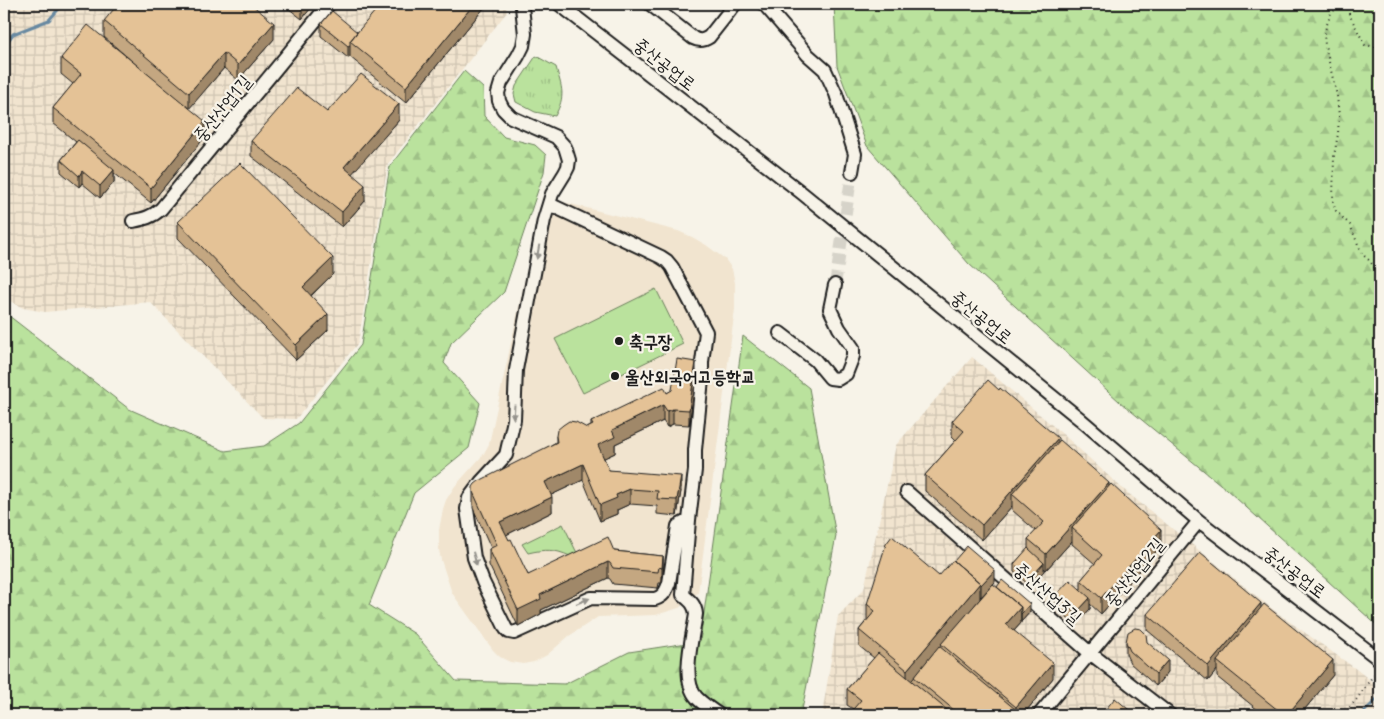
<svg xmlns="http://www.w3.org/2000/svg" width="1384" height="719" viewBox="0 0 1384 719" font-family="Delius,'Poor Story',sans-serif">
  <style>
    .built { fill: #f1e4cf }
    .industrial { fill: url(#industrial-grid) }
    .grass { fill: #bae29d; stroke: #6b7f5c }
    .forest { fill: url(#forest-firs); stroke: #6b7f5c }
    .park { fill: url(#park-tufts); stroke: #6b7f5c }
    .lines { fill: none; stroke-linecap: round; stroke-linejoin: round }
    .stream { stroke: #6789a1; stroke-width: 3 }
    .minor-tunnel { stroke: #d6d3c9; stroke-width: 12; stroke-dasharray: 12 6; stroke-linecap: butt }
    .minor-casing { stroke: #1c1c1c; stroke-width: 16 }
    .path { stroke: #1c1c1c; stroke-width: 2; stroke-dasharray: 1 4; stroke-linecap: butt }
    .minor { stroke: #f7f3e8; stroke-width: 12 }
    .wall { fill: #c4a781; stroke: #1c1c1c }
    .shaded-wall { fill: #a08869; stroke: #1c1c1c }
    .building { fill: #e4c296; stroke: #1c1c1c }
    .oneway { fill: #94928c }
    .poi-dot { fill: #1c1c1c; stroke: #f7f3e8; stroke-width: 2 }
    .labels { text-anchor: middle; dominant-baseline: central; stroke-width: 4.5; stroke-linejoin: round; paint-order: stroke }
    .street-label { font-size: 18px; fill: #1c1c1c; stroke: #f7f3e8 }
    .poi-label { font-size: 18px; font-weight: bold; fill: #1c1c1c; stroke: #f7f3e8; text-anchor: start }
  </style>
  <defs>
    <pattern id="industrial-grid" width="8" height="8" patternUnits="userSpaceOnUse" patternTransform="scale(1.25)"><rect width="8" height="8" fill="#f1e4cf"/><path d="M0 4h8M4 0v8" fill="none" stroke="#cec3b1"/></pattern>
    <pattern id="forest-firs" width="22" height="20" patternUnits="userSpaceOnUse" patternTransform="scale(1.25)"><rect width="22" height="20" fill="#bae29d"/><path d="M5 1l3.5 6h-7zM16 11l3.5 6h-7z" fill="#9fc187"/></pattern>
    <pattern id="park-tufts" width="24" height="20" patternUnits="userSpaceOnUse" patternTransform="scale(1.25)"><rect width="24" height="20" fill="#bae29d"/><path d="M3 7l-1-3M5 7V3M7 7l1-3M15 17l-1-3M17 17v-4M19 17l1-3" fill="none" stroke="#9fc187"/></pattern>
  </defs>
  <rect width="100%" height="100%" fill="#f7f3e8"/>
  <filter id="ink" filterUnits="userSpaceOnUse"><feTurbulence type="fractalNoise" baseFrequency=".02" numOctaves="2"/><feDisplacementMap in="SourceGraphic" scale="10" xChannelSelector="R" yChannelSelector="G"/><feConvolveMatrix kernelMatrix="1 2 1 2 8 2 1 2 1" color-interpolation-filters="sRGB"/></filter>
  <g filter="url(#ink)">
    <path class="built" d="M543,197L678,231L692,237L706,245L725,259L732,269L735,283V309L698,593L679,608L656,615L598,617L569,636L547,655L534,662L523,664L510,662L500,657L493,650L452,593L441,560L439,550V530L443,509L446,500L455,486L483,455L489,444Z"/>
    <path class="industrial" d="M4,4H506L507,12L388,164L358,343L296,419L263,418L150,302L45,312L23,308L4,298Z
      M972,357L1066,437L1123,489L1276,612L1356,669L1380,688V715H822L838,616L864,589L896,445Z"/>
    <path class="grass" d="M656,289L683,344L583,393L555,339Z
      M563,524L577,553L570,556C554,549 545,549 528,553L522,544Z"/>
    <path class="forest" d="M834,4H1380V628L1226,489L1120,402L969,264L867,146L837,66Z
      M464,71L483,88L484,116L504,137L535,145L546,155L544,172L504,292L451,343L444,363L480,403L469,448L414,493L369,605L415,634L456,681L565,684L629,652L700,641L743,336L809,388L836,536L801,715H4V312L129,409L225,451L264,446L299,423L361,345L390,166Z"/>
    <path class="park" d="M536,56L556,67C562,89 566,95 555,116L535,112L516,102L514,94L516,86Z"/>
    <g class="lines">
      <path class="stream" d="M4,46L13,34L49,20L63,4
        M1361,715L1380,696"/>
      <path class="minor-tunnel" d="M835,285L852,172"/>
      <g class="minor-casing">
        <path id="minor" d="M559,4L802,193L1080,419L1199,521L1380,660
          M650,4L693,38C699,41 703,41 709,37L735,4
          M764,4L808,55L825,70L836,94L855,154L852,172
          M522,7L525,34L523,46L518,56L501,83L498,93L499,101L503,109L511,117L556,137L565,147L569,160L568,167L565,173L552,194L544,220L516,370L514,420L506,455L481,482L469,498L467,509L474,558L483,582L506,629L509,632L514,633L591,598L655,599C664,596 666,591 669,583L678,526L689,520L695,470V450L702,379V362L706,332L672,267L667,261L661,257L549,204
          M133,221C144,219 152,217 161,209L329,4
          M780,333L815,360L830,378L838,379L846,374L853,356V348L839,328L830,309L835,285
          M907,492L1090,653L1170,715
          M689,520L683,595C690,601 695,604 696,614C693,636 680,680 697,698C704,705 712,710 719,715
          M182,715H185
          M1039,715L1199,521"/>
      </g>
      <path class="path" d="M1342,4L1331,13L1324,33L1325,45L1337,96L1339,116L1338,134L1334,156L1333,201L1336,211L1350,225L1362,254L1370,261L1380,276
        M1345,4L1350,16L1365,45L1380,48
        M1380,567L1379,584L1380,592
        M1343,715L1357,699L1374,674"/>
      <use href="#minor" class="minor"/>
    </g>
    <path class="wall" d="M283,4H314L302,19Z
      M484,4V8L406,103L350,57L348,58L321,36V24L357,32Z
      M104,21L274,39L238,80L224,68L189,108L205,137L151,203L114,173V182L100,198L82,183L79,187L61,172V160L76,142L53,123V108L73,84L61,74V58L154,80L104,37Z
      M327,112L399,120L351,174L365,201L342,227L251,156V141Z
      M178,222L333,274L311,296L328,330L296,360L178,238Z
      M696,377L689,425L673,424L667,427L663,421L615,444V453L604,458L609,470L681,491L677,516L657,514V506L630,504L617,510V514L600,521L583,480L551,495L552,512L506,535L528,575L614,551L663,556V571L662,583H659L658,588L613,584L610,579L608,578L541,610V614L518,626L489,565V549L491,548L473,508V492L556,442V436L587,428L591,426V422L667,393Z
      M952,421L1058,442L1109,486L1161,546L1101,614L1090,604V609L1078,622L1073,623L1055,608V596L1081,589V580L1095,564L1072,544V541L1046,570L1044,568V571L1030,586L1014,572V564L1028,549V539L1036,531L1012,510V506L982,540L925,491V475L956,440L952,436Z
      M939,576L995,582L981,597L980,596V598L1030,612L1021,622V621V623L1014,631L1053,678L1023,715H848L853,709L847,705V689L874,658L859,646V630L867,620V604Z
      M1261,608L1333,675L1300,715H1264L1217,677V670L1208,681L1147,630V614Z
      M1126,642H1147L1168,672L1156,686L1130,663L1126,654Z"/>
    <path class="shaded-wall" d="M302,4H314L302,19Z
      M474,4H484V8L406,103V87Z
      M274,23V39L238,80V65Z
      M350,45V57L348,58V46Z
      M224,53V68L189,109V93Z
      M399,104V120L344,183V167Z
      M205,121V137L151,203V188Z
      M114,170V182L100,198V186Z
      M82,171V183L79,187V176Z
      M365,185V201L342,227V212Z
      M333,258V274L303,303V287Z
      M328,314V330L296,360V345Z
      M696,362V377L689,425V410Z
      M663,405V421L615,444V453L598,461V445L612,430Z
      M673,409V424L667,427V411Z
      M1058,438V454L1012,494V506L982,540V525Z
      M583,464V480L545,498V482Z
      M681,476V491L677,516V500Z
      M1109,483V498L1072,528V541L1046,570V554Z
      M630,489V504L617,510V514L600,521V505L616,495Z
      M552,497V512L500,538V522Z
      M1161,530V546L1101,614V598Z
      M663,556V571L662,583V568Z
      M608,562V578L541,610V614L518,626V610L540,595Z
      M1044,563V571L1030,586V578Z
      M995,570V582L981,597V585Z
      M980,583V599L907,686V670Z
      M1090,598V609L1078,622V611Z
      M1261,603V619L1217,661V670L1208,681V666Z
      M1030,604V612L1021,622V614Z
      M1021,607V623L1006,640V624Z
      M1168,660V672L1156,686V674Z
      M1333,660V675L1300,715H1287Z
      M1053,663V678L1023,715H1016V707Z
      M1015,709V715H1010Z
      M994,710V715H990Z"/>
    <path class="building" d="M118,4H251L274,23L238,65L224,53L189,93L104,21Z
      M381,4H474L406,87L350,41Z
      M332,11L357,32L350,41V45L348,46L321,24Z
      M88,25L205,121L151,188L53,108L81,74L61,58Z
      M361,74L399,104L344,167L365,185L342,212L251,141L297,88L327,112Z
      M78,140L114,170L100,186L82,171L79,176L61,160Z
      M240,163L333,258L303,287L328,314L296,345L178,222Z
      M677,359L696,362L689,410L673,409L667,411L663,405L612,430L615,437L598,445L609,470L681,476L677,500L657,499L658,491L630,489L616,495L617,498L600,505L583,464L545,482L552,497L500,522L509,540L511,539L528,575L608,537L614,551L663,556L662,568L659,567L658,572L613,568L610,563L608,562L540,595L541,599L518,610L489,549L497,545L473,492V487L475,484L479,481L557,442L556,436L557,430L563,425L569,421L576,422L587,428L593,425L591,422L664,387L667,393L672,390Z
      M988,380L999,390L1000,388L1058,438L982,525L925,475L964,431L952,421Z
      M1060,440L1109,483L1046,554L1028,539L1044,522L1012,494Z
      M1111,484L1161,530L1101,598L1081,580L1102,555L1072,528Z
      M892,536L939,576L953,560L980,583L907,670L859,630L875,611L867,604L886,544Z
      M967,546L995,570L981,585L980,583L954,561Z
      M1028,548L1044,563L1030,578L1014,564Z
      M1200,552L1261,603L1208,666L1147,614Z
      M1002,580L1030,604L1021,614V607L997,587Z
      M1070,580L1090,598L1078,611H1073L1055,596Z
      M993,584L1021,607L1006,624L1053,663L1016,707L941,644Z
      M1264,604L1333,660L1287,715H1284L1217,661Z
      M1135,628L1141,629L1146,634L1147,642L1168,660L1156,674L1130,651L1126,642L1128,632Z
      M939,646L1015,709L1010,715H1000L994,710L990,715H960L914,677Z
      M878,653L953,715H848L861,700L847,689Z
      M1115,698L1135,715H1101Z"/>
    <defs><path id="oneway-solid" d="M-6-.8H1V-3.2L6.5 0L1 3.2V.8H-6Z" transform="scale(1.25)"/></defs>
    <g class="oneway">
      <use href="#oneway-solid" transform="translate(538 252) rotate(100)"/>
      <use href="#oneway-solid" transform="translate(514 412) rotate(94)"/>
      <use href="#oneway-solid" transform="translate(475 559) rotate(74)"/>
      <use href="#oneway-solid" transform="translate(583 601) rotate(-22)"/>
    </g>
  </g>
  <g class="poi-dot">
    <circle cx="619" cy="341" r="5"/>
    <circle cx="615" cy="376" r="5"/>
  </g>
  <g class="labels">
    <g class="street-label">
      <text transform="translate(665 64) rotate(38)">중산공업로</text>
      <text transform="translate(222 108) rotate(-51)">중산산업1길</text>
      <text transform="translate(982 317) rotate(39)">중산공업로</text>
      <text transform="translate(1134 572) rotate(-51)">중산산업2길</text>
      <text transform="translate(1295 572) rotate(37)">중산공업로</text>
      <text transform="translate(1048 593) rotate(41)">중산산업3길</text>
    </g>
    <g class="poi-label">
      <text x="629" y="341">축구장</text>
      <text x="625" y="376">울산외국어고등학교</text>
    </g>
  </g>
  <rect width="1384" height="719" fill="none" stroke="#f7f3e8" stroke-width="20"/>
  <rect x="10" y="10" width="1364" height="699" fill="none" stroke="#1c1c1c" stroke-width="2" filter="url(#ink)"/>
</svg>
